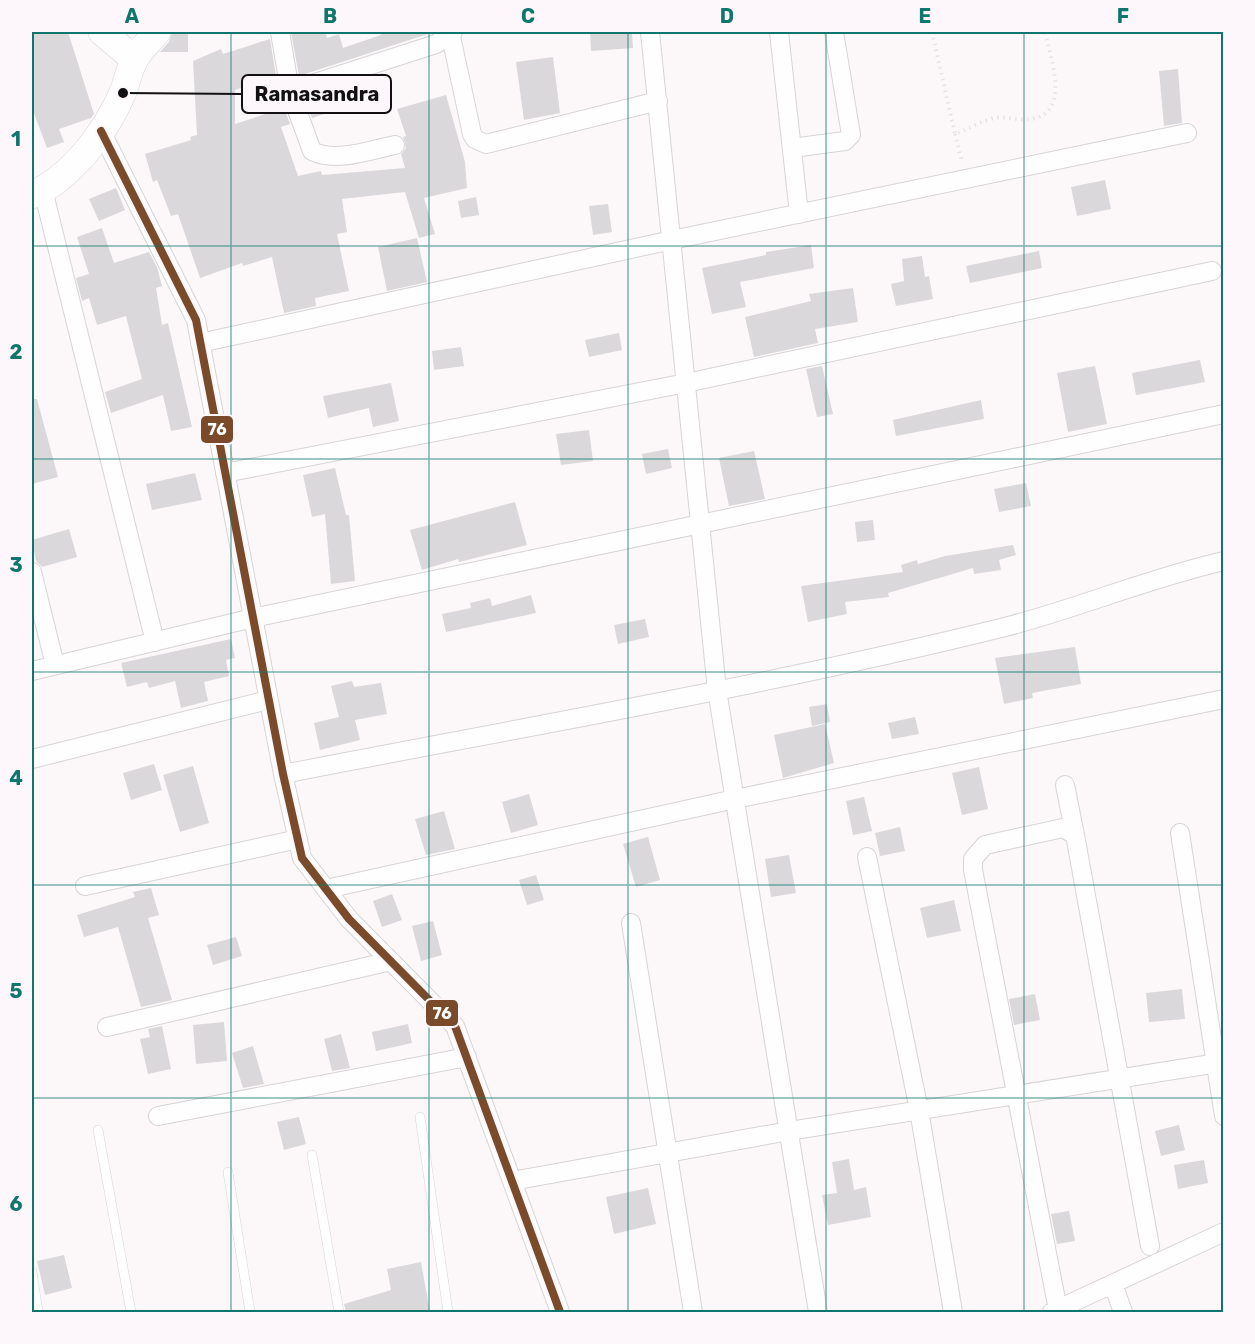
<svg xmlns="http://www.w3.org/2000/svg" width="1255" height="1344" viewBox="0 0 1255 1344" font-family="Rubik,sans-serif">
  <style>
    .building { fill: #dad8da }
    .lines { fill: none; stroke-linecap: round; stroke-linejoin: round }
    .lane-casing { stroke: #d7d4d5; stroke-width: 10 }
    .street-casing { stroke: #d7d4d5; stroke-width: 20 }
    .secondary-casing { stroke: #d7d4d5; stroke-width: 28 }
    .path { stroke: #e5e4e5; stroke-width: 4; stroke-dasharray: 1.5 4.5; stroke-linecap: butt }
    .lane { stroke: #fffefe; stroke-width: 9 }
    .street { stroke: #fffefe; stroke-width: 18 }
    .secondary { stroke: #fffefe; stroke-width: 27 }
    .bus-1-casing { stroke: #fdf7fb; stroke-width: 12 }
    .bus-1 { stroke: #7a4b2a; stroke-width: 8 }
    .grid { fill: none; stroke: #0f766e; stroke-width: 1.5; stroke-opacity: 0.55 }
    .leader { fill: none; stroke: #121012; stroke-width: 2 }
    .callout-dot { fill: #121012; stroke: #fdf7fb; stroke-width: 2 }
    .callout { fill: #fdf7fb; stroke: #121012; stroke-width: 2 }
    .callout-label { font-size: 20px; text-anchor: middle; font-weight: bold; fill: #121012 }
    .line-badge { stroke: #fdf7fb; stroke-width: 2 }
    .badge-label { font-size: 16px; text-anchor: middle; font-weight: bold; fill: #fff }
    .neatline { fill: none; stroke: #0f766e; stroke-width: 2 }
    .grid-label { font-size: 20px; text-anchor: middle; font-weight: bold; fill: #0f766e }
  </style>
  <rect width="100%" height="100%" fill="#fcf8fa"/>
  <path class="building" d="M32,32H68L94,114L91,118L59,129L64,142L47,148L32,108Z
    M172,32H188V52H160L169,42Z
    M291,32H325L327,38L339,34L343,48L381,35L380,32H434L299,76Z
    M590,32H632L633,48L591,51Z
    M270,39L276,76L235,90V124L284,108L290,124L281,127L298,176L321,171L322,175L405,168L401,154L406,148L403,137L406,136L397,109L446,95L465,162L467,188L424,198L435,234L419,238L405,192L342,199L347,232L337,234L349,291L315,298L316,306L284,313L272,257L243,266L242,263L200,278L178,214L171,216L157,180L153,182L145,154L191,140L190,137L197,135L193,61L221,49L223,54Z
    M553,57L560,113L524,120L516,62Z
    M1178,69L1182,123L1164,126L1159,71Z
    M383,73L389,92L312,118L305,98Z
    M1105,180L1111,209L1077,216L1071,187Z
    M116,188L125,210L99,221L89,199Z
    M476,197L479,215L461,218L458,201Z
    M608,204L612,232L593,235L589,206Z
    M102,228L114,263L149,252L157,267L162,286L156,288L162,325L168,323L192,427L171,431L163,395L111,413L105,392L142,379L126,316L97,325L89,298L82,301L76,278L89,274L77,237Z
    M417,238L427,282L387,291L378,247Z
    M811,245L814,268L740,282L746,307L712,314L702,268L766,255V252Z
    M1039,251L1042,268L970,283L966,266Z
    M922,256L925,277L929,276L933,299L896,306L891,284L904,281L902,259Z
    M853,288L858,322L815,329L818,343L754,357L745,317L811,301L809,294Z
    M619,333L622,350L589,357L585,340Z
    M461,347L464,366L434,370L432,351Z
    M1200,360L1205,382L1136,395L1132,373Z
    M822,366L833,414L817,417L806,369Z
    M1095,366L1107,424L1068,432L1057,373Z
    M391,383L399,421L373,427L369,408L328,418L323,396Z
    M32,399H37L58,477L32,484Z
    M981,400L984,419L896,436L893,420Z
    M589,430L593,461L561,465L556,434Z
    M668,449L672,468L646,474L642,454Z
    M754,451L765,499L729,506L719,458Z
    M335,468L346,515H349L355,581L331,584L325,514L312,517L303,475Z
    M195,473L202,500L152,510L146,484Z
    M1026,483L1031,506L999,512L994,489Z
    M515,502L527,545L459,562L458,559L422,570L410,530Z
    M873,520L875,540L857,542L855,522Z
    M69,529L77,557L42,567L36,561L32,540Z
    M1013,545L1016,555L999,560L1001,570L974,574L973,568L888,593L889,597L845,602L847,614L808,622L801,586L903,572L901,565L917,560L918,564L945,556Z
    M531,595L536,613L446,632L442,614L471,608L470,603L490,598L492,606Z
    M645,619L649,637L618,644L614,625Z
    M231,639L235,658L226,660L229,676L204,682L208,701L181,708L175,681L149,688L147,682L127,687L121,663Z
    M1075,647L1081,684L1032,693L1033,698L1004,704L995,658Z
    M352,681L354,687L381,683L387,714L355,720L360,740L320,750L314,723L339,717L331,686Z
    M827,704L830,722L812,726L809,707Z
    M915,717L919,734L892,739L888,723Z
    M825,724L834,763L783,778L774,735Z
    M154,764L162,790L131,800L123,773Z
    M193,766L209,823L180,832L163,775Z
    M979,767L988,809L962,815L952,773Z
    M529,794L538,825L511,833L502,802Z
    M864,797L872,831L853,835L846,801Z
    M444,811L455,849L426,855L415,819Z
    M900,827L905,851L880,856L875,833Z
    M648,837L660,880L636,887L623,844Z
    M789,855L796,893L771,897L765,859Z
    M536,875L544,900L527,905L519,880Z
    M151,888L159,915L148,918L172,1000L141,1007L118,927L84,937L77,915L135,897L133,892Z
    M392,894L402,920L382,927L373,901Z
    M954,900L961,931L927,938L920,908Z
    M433,921L442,955L421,961L412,926Z
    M236,937L242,956L213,965L207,945Z
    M1182,989L1185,1019L1149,1022L1146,993Z
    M1035,994L1040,1020L1014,1025L1009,999Z
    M224,1022L227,1061L196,1064L193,1025Z
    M408,1024L412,1043L376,1051L372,1032Z
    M162,1026L171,1069L148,1074L140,1039L150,1037L148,1029Z
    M341,1034L350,1068L332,1071L324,1039Z
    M253,1046L264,1084L243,1088L232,1053Z
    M299,1117L306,1144L284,1150L277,1122Z
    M1179,1125L1185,1150L1161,1156L1155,1131Z
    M849,1159L854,1190L866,1187L871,1217L828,1225L822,1195L837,1193L832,1162Z
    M1204,1160L1208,1183L1178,1189L1174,1165Z
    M648,1188L656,1224L614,1234L606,1197Z
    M1069,1211L1075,1241L1057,1244L1051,1214Z
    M64,1255L72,1288L45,1295L37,1261Z
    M421,1262L430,1312H346L344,1304L391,1290L387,1269Z"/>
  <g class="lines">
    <g class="lane-casing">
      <path id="lane" d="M420,1117L448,1312
        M98,1130L131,1312
        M312,1155L339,1312
        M228,1172L250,1312
        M32,1272L38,1312"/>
    </g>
    <g class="street-casing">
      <path id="street" d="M280,32L290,91L312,151C336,163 370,150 395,145
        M450,32L472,134L475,139L486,144L658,101
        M650,32L717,690L818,1312
        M779,32L799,214
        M290,91L436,44L453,32
        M101,131L196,320L283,774L302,858L349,919L455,1026L560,1312
        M792,148L845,141L851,135L834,32
        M43,190L155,642
        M200,343L672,240L1187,133
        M225,473L686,383L1212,271
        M32,572L55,665
        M32,671L253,618L1224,414
        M32,759L268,700
        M283,774C524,727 767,686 1005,627C1079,608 1149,578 1224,561
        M1065,785L1075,835
        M1180,833L1224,1116
        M867,857L919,1110L953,1312
        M85,886L298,839
        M326,889L735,799L1224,699
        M631,923L693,1312
        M107,1027L391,961
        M158,1116L467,1057
        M512,1181L789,1131L1224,1062
        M1113,1284L1123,1312
        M1058,1310L973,870V859L985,845L1063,828L1075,835L1150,1246
        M1052,1312L1224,1232"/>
    </g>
    <g class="secondary-casing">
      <path id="secondary" d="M102,32L134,59
        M32,195C72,177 106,132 123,92C127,82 129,70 134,61C139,50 150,41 157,32"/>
    </g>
    <path class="path" d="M932,32L955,134C968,129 981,121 994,118C1006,116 1019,121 1031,119C1072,113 1050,57 1045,32
      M955,134L962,162"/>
    <use href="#lane" class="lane"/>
    <use href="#street" class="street"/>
    <use href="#secondary" class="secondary"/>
    <g class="bus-1-casing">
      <path id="bus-1" d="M101,131L196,320L283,774L302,858L349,919L455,1026L560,1312"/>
    </g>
    <use href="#bus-1" class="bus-1"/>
  </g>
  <path class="grid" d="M231,32V1312M429,32V1312M628,32V1312M826,32V1312M1024,32V1312M32,246H1224M32,459H1224M32,672H1224M32,885H1224M32,1098H1224"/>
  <path class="leader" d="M123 93L242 94"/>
  <circle class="callout-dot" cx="123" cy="93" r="6"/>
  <rect class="callout" x="242" y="75" width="149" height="38" rx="6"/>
  <g class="callout-label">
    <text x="317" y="101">Ramasandra</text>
  </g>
  <g class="line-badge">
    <rect x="200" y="415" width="34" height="29" rx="6" fill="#7a4b2a"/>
    <rect x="425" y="999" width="34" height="28" rx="6" fill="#7a4b2a"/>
  </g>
  <g class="badge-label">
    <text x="217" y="435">76</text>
    <text x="442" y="1019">76</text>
  </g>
  <rect width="1255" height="1344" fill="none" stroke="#fdf7fb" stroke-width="66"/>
  <rect x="33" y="33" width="1189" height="1278" class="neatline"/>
  <g class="grid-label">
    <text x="132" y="23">A</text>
    <text x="330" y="23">B</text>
    <text x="528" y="23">C</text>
    <text x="727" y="23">D</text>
    <text x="925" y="23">E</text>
    <text x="1123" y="23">F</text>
    <text x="16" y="146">1</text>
    <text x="16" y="359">2</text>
    <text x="16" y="572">3</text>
    <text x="16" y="785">4</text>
    <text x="16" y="998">5</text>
    <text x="16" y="1211">6</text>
  </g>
</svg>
